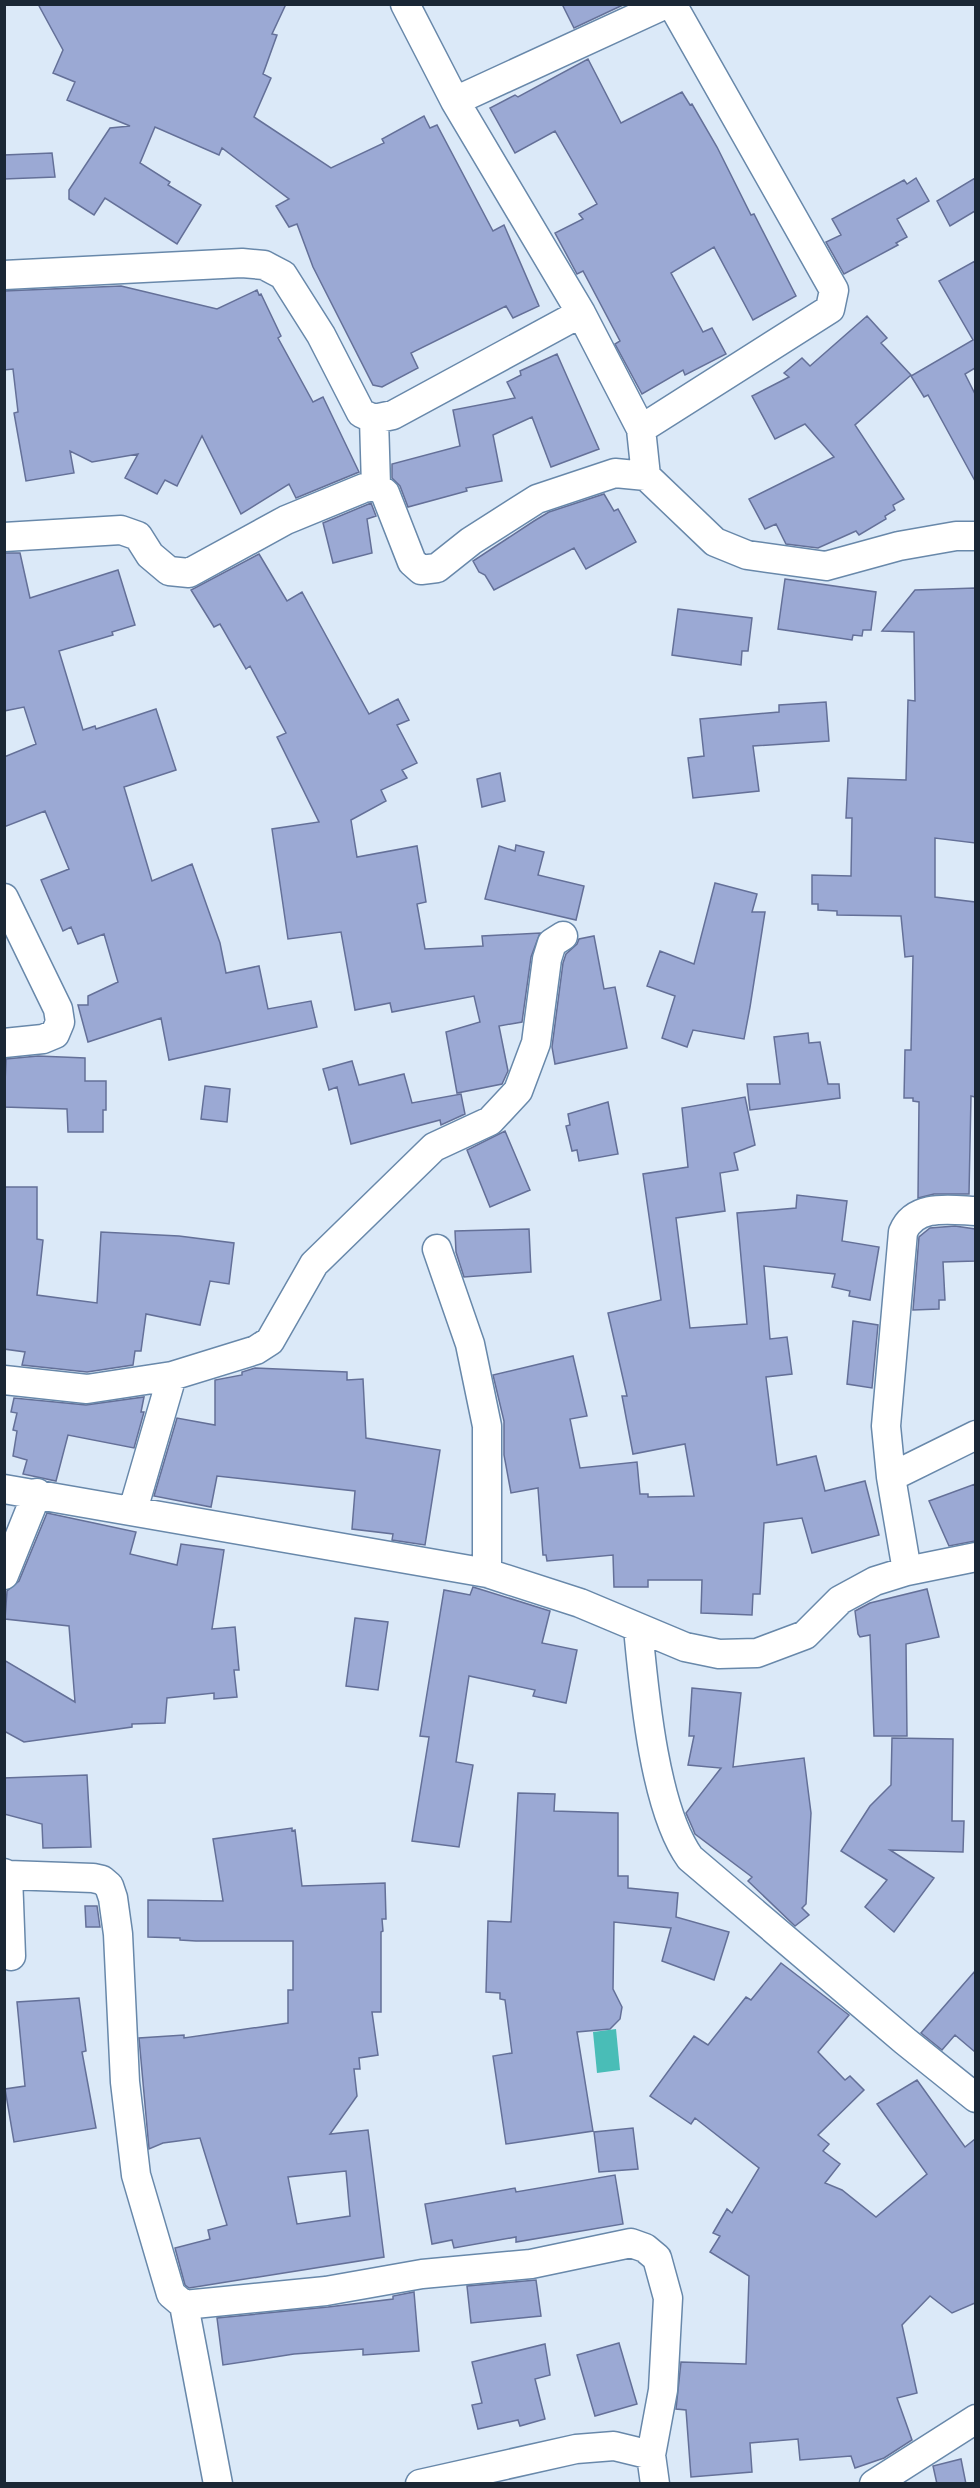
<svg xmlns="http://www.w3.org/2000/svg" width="980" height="2488" viewBox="0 0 980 2488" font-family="'DM Sans',sans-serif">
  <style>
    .water { fill: #49bdb7 }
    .building { fill: #9ba9d4; stroke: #647098; stroke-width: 1.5; fill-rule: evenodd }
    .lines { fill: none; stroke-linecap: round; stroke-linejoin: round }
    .minor-casing { stroke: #6888aa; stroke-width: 31 }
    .minor { stroke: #fff; stroke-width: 28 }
  </style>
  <rect width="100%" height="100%" fill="#dbe9f8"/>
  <path class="water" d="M616,2029L620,2070L597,2073L593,2032Z"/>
  <path class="building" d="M38,4H286L272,34L277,35L263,74L271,78L254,117L331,168L384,143L382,139L424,116L430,128L437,125L493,231L504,225L539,306L513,318L506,306L411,353L418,368L382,387L373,385L313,267L297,224L289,227L276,206L289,199L222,148L219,155L155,127L140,163L170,182L168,185L201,205L177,244L105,198L94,215L69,199V190L110,128L130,126L67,100L75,82L53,73L63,50Z
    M562,4H625L574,28Z
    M588,59L621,123L682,92L690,105L692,104L717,147L751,215L754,214L796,296L753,320L714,247L671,273L703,332L712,328L726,354L685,375L683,370L642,394L615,344L620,341L583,271L577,274L555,233L583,219L579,214L597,204L555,131L515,153L490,108L515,95L518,97Z
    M52,153L55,177L4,179V155Z
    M916,178L929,201L897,219L907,237L896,243L898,245L844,274L826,242L841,235L832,219L904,180L907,184Z
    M975,178V211L950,226L937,201Z
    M975,261V368L965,374L975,394V481L928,395L924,397L911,376L973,340L939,281Z
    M121,286L217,309L257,290L259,295L261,294L281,336L278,338L313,402L323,397L359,472L296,498L289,484L241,514L202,436L177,486L165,480L157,494L125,478L138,454L92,462L70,451L74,473L26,481L14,413L18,412L13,369L4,370V291Z
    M867,316L887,338L881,343L911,375L855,425L904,499L893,505L895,510L885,516L886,519L859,535L856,531L818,548L786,544L776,524L765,529L749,499L834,457L805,424L775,439L752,396L789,377L784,373L802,358L810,366Z
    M557,354L599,449L551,467L532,417L493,435L502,481L466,488L467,491L408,507L400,486L392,478V464L460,446L453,410L515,398L507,382L521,375L520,371Z
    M604,494L614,511L618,509L636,542L586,569L574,548L494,590L485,575L479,572L473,561L534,521L549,512Z
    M371,503L376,516L367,519L372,553L333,563L323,523Z
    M4,553H20L30,598L118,570L135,625L112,632L113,635L59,651L83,730L95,726L96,729L156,709L176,770L124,787L152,881L192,864L220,943L226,973L259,966L268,1009L311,1001L317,1027L169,1060L161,1018L88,1042L78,1005H88V996L118,982L104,934L78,944L71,927L63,931L41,880L69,869L45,811L4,827V757L36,744L24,707L4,711Z
    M259,554L287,601L302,592L369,714L398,699L409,720L397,725L417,763L402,770L407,778L381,790L386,801L351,820L357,857L417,846L426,902L417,904L425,949L483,946L482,936L540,933L531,957L522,1022L499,1026L508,1071L502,1084L457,1093L446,1032L480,1022L474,996L392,1012L390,1003L355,1010L341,932L288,939L272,829L319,822L277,737L286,733L250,666L246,669L220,624L214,627L191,590Z
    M785,579L876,592L871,630H863L862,636L853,635L852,640L778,629Z
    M975,588V843L935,838V897L975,902V1097L971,1096L969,1194H934L918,1198L919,1102L913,1101V1098H904L905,1050H911L913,956L905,957L901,916L837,915V911L818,910V904H812V875L851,876L852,818H846L848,778L906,780L908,700L915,701L914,632L882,631L915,590Z
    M678,609L752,618L748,651H742L741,665L672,655Z
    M826,702L829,741L753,746L759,791L693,798L688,758L704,756L700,719L779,712V705Z
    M500,773L505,801L482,807L477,779Z
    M516,845L544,852L538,875L584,886L576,920L485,899L499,846L515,851Z
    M715,883L757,894L752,912H765L750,1007L744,1039L693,1030L687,1047L662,1038L675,996L647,986L660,951L694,964Z
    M594,936L604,989L615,987L627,1048L555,1064L552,1047L563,963L566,954L577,944L579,939Z
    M808,1033L809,1043L820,1042L828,1084H839L840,1098L750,1110L747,1084H780L774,1037Z
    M38,1056L85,1058V1081H106V1110H103V1132H68L67,1109L4,1107L6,1059Z
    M352,1061L359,1085L404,1074L412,1103L461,1094L465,1114L441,1125L440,1120L351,1144L337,1087L329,1090L323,1069Z
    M205,1086L230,1089L227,1122L201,1119Z
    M745,1097L755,1145L734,1153L738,1170L720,1173L725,1211L676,1218L690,1328L747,1324L737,1213L796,1208L797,1195L847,1201L842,1241L879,1247L870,1300L849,1296L850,1291L832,1287L835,1274L764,1266L770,1339L787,1337L792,1374L766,1377L777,1465L816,1456L825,1491L865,1481L879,1535L812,1553L802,1518L764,1523L760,1594H753L752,1615L701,1613L702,1580H648V1587H614L613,1555L547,1561L546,1555H543L538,1488L511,1493L504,1455V1421L493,1375L573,1356L587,1416L570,1419L580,1468L637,1462L640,1494H648V1497L694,1496L685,1444L633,1454L622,1396H627L608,1313L661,1300L643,1174L688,1167L682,1108Z
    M608,1102L618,1154L579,1161L577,1150L572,1151L566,1126L570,1125L568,1114Z
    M505,1131L530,1190L490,1207L467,1150Z
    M4,1187H37V1239L43,1240L37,1295L97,1303L101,1232L179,1236L234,1243L229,1284L210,1281L200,1325L146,1314L141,1351H135L133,1365L87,1372L22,1365L25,1352L4,1349Z
    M955,1226L975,1229V1261L943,1262L945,1300H939V1309L913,1310L919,1237L930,1228Z
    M529,1229L531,1272L464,1277L456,1252L455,1231Z
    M853,1321L878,1325L872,1388L847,1384Z
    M255,1368L347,1372V1380L363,1379L366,1438L440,1450L425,1545L392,1540L393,1534L352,1529L355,1491L217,1476L211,1507L154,1496L177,1418L215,1425V1380L242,1375V1372Z
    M144,1397L141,1412H144L134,1448L68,1435L56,1481L23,1474L27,1460L13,1456L17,1431L13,1430L17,1413L11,1412L14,1398L86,1405Z
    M975,1484V1541L949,1546L929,1501Z
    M47,1513L136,1532L130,1554L177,1565L181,1544L224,1550L212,1629L235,1627L239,1670H234L237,1697L214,1699V1693L167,1698L165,1723L132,1724V1727L24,1742L4,1731V1660L75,1702L69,1626L5,1619L7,1591L19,1581Z
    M473,1587L550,1611L542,1643L577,1650L566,1703L533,1696L535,1690L469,1676L456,1762L473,1765L459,1847L412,1841L429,1737L420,1736L444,1590L470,1595Z
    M927,1589L939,1637L906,1644L907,1736H874L870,1635L860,1637L858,1634L855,1611L870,1603Z
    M355,1618L388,1622L378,1690L346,1686Z
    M692,1688L741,1693L733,1767L804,1758L811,1813L806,1904L802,1908L809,1915L795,1926L748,1881L752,1877L695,1834L693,1829L686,1813L721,1768L688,1765L694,1736H689Z
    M892,1738L953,1739L952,1821H964L963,1852L890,1850L934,1878L894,1932L865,1907L887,1880L841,1851L870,1806L891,1785Z
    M87,1775L91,1847L43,1848L42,1824L4,1814V1778Z
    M518,1793L555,1794L554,1811L618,1813V1876H628V1888L678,1893L676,1917L729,1932L714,1980L662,1961L671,1928L614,1922L613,1989L622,2007L620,2019L610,2029L577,2032L593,2131L506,2144L493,2056L512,2053L505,2000L500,1999V1993L486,1992L488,1921L511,1922Z
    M292,1828V1831L295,1830L302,1886L385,1883L386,1919H382L383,1931L381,1932V2012H372L378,2055L359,2058L360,2069H354L357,2096L330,2134L368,2130L384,2257L189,2288L185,2285L175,2248L210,2239L208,2230L227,2225L200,2138L163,2143L149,2149L139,2038L184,2035V2038L288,2023V1990H293V1941H196L180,1940V1938L148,1937V1900L223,1901L213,1839ZM346,2171L350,2216L297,2224L288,2177Z
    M85,1906H97L100,1927H86Z
    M781,1963L849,2015L818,2052L845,2080L850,2076L864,2090L818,2135L829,2144L823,2151L840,2164L825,2183L842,2190L876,2217L927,2174L877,2104L917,2080L965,2147L975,2139V2303L952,2313L930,2296L902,2325L917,2393L897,2398L912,2440L884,2458L855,2468L851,2456L800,2460L798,2439L750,2443L752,2472L691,2477L686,2410L676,2409L681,2362L746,2364L749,2276L710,2252L720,2236L713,2233L727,2209L732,2213L759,2168L695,2118L691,2124L650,2096L694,2036L708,2045L746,1997L751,2000Z
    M975,1971V2052L955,2035L942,2050L921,2033Z
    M79,1998L86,2051L82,2052L96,2128L14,2142L5,2089L25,2086L17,2002Z
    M633,2128L638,2169L599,2172L594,2132Z
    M615,2175L623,2224L516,2242V2237L454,2248L452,2240L432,2244L425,2204L515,2188L516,2192Z
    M536,2280L541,2316L471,2323L467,2286Z
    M414,2292L419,2351L363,2355V2349L294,2354L223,2365L217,2318L328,2307L393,2299V2296Z
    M619,2343L637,2404L595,2416L577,2355Z
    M545,2344L550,2375L535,2379L545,2419L520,2426L518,2420L478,2429L472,2405L482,2403L472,2362Z
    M961,2459L966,2484H937L933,2466Z"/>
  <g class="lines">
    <g class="minor-casing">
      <path id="minor" d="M405,4L455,101L581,313L641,429L646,476
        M455,101L666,4
        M4,275L242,263L264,265L283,275L321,335L361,413L374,419L393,415L581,313
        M374,419L376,486
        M641,429L830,309L834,290L672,4
        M4,537L121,530L138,536L150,555L169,571L189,573L286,520L364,488L376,486L385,493L412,562L421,570L437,568L471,541L537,499L615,473L646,476L715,542L747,555L826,566L899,546L956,536H976
        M4,898L58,1009L60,1022L55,1034L43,1039L4,1043
        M437,1249L470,1344L487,1426V1573
        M4,1380L87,1389L172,1376L256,1350L270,1341L314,1264L434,1147L490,1121L518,1091L536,1043L547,959L552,943L563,936
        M891,1477L886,1426L903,1232C915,1203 951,1210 976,1211
        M4,1489L487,1573L580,1603L685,1647L719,1654L757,1653L805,1635L840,1600L875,1581L907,1571L976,1557
        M133,1510L172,1376
        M907,1571L891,1477L976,1435
        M4,1575L37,1493
        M638,1628C644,1691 654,1808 690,1858L905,2041L976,2098
        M4,1873L8,1875L93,1878L102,1880L109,1886L113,1898L118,1934L125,2082L136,2175L171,2294L184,2305L326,2291L422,2274L531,2264L631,2243L645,2248L657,2258L668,2298L663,2390L651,2455L655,2484
        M8,1875L11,1956
        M184,2305L218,2484
        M420,2484L576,2449L614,2446L651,2455
        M874,2484L976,2419"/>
    </g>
    <use href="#minor" class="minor"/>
  </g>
  <rect width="980" height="2488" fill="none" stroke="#1a2735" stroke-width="12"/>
</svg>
